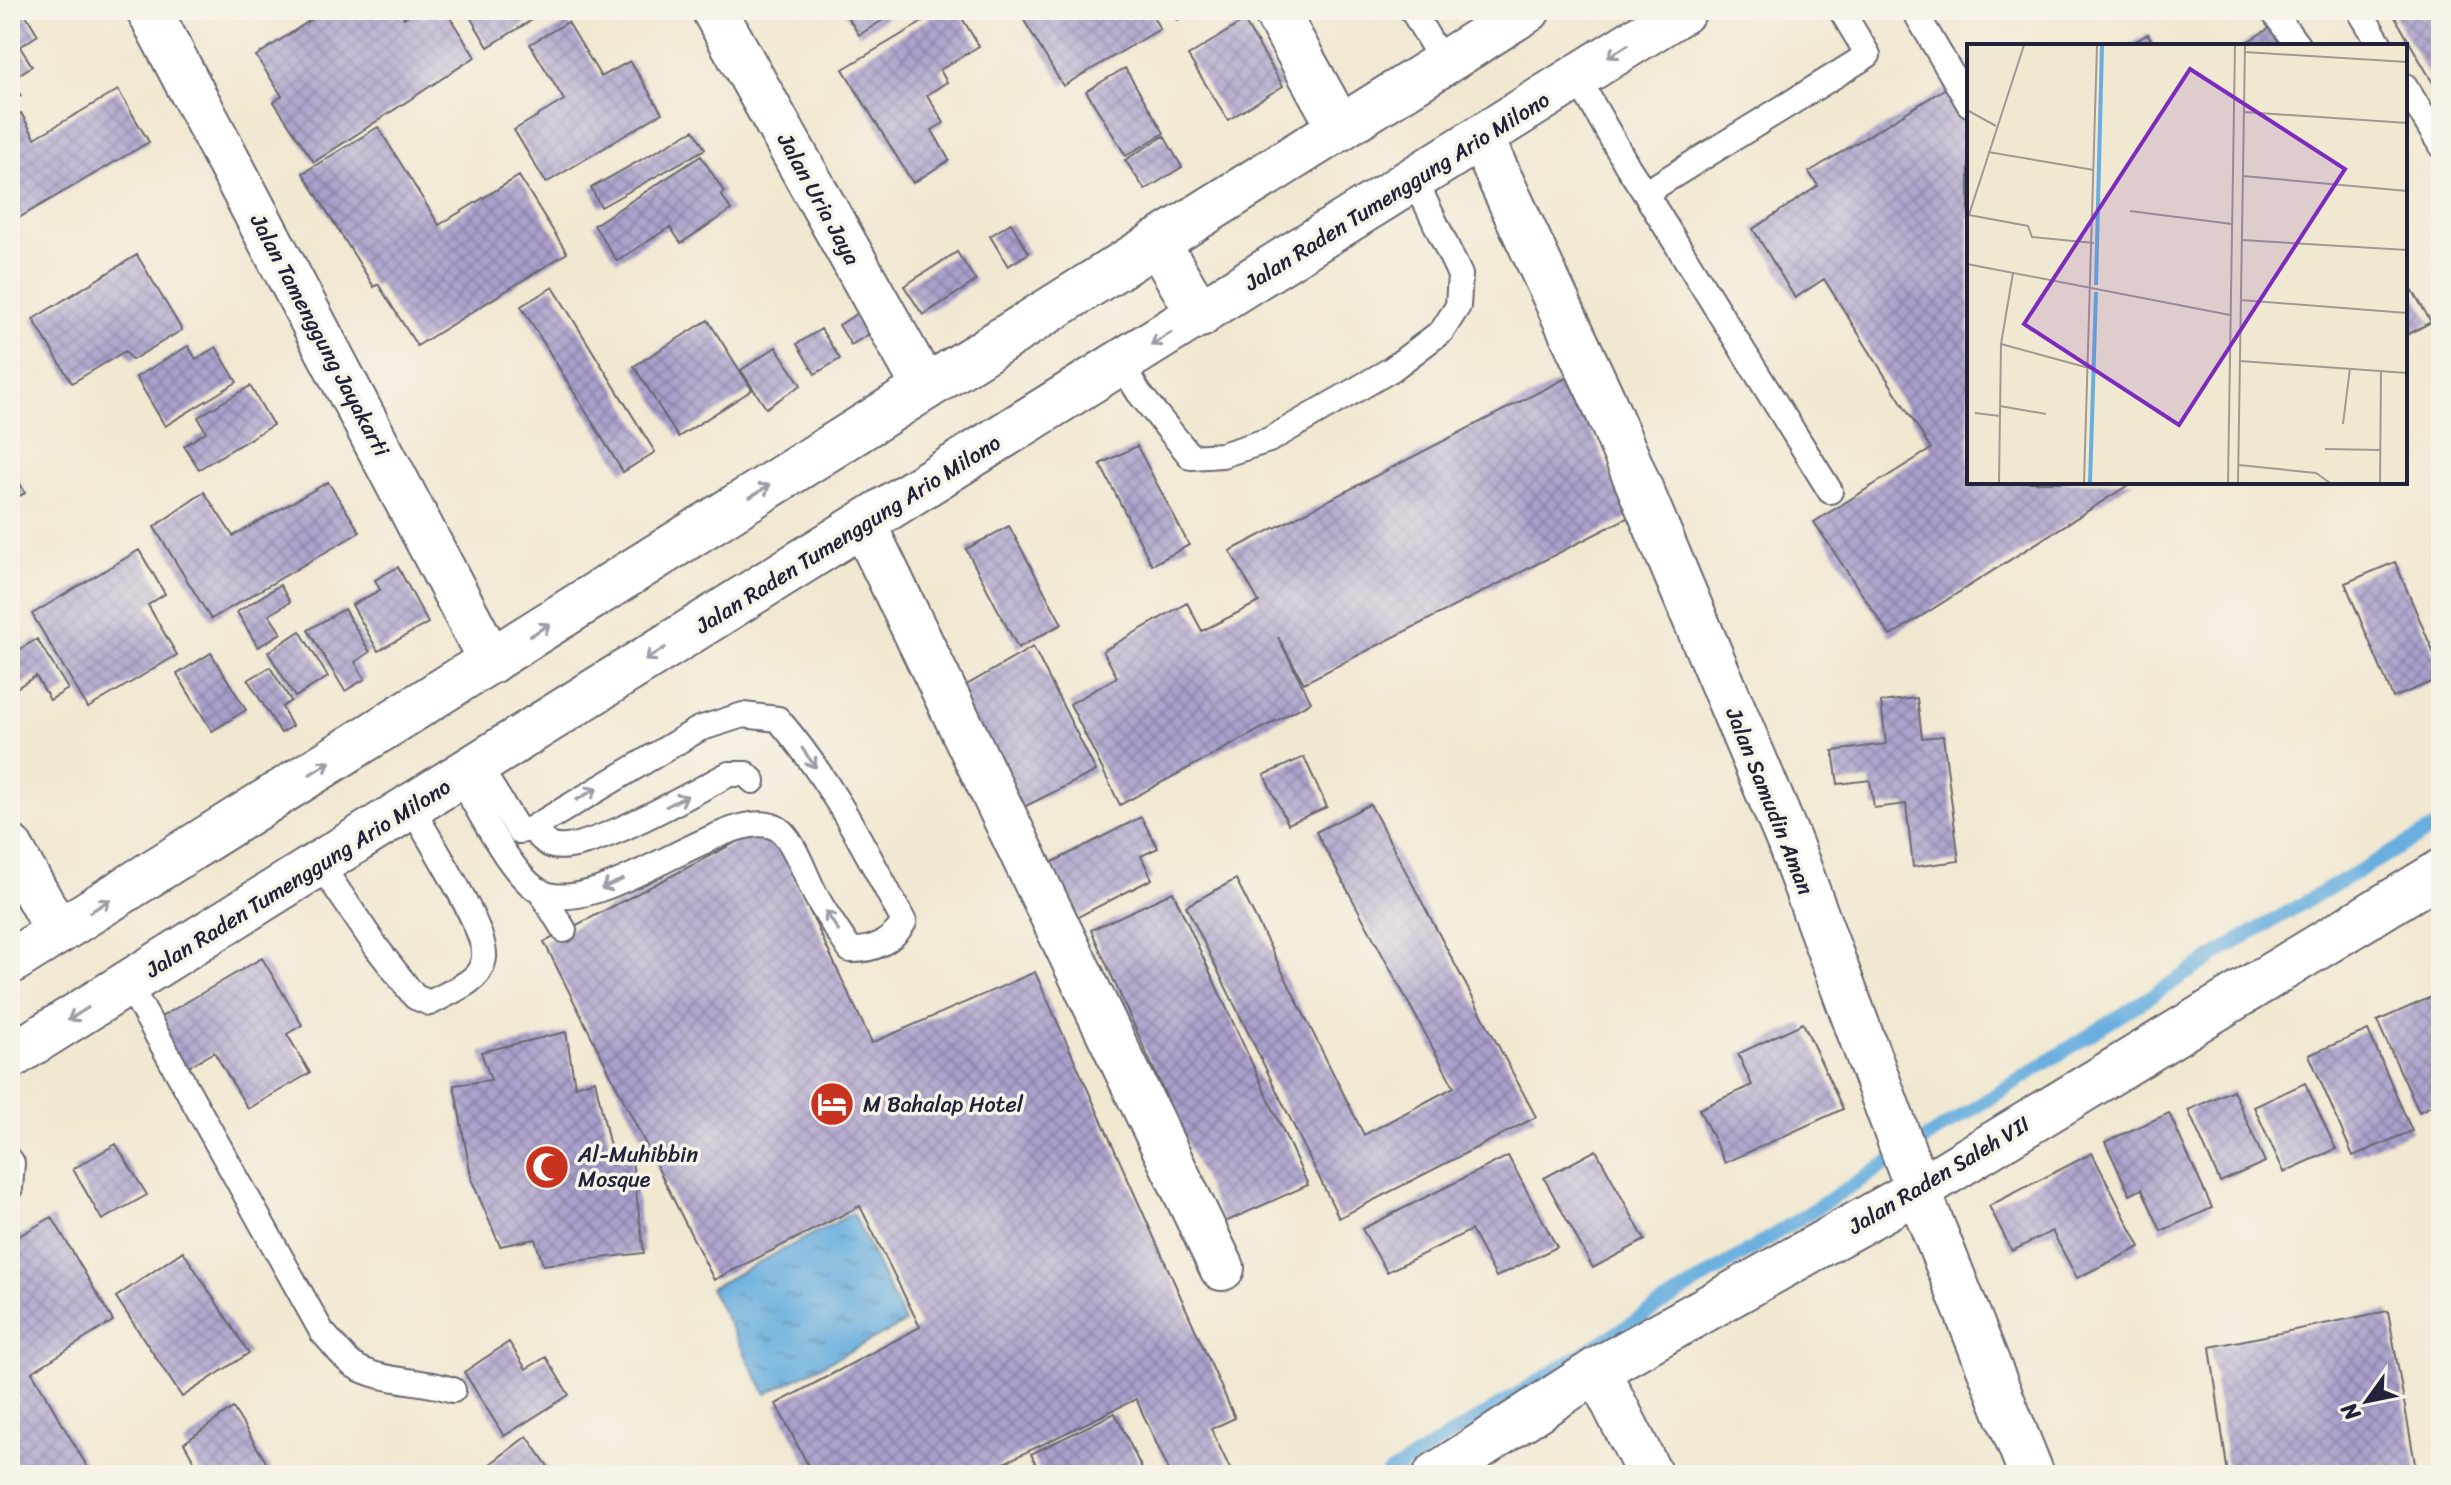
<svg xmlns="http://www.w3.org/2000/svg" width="2451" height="1485" viewBox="0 0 2451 1485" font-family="Sriracha,sans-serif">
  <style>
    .water { fill: url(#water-ripples); stroke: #45688c; stroke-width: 2 }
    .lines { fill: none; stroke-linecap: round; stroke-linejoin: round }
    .stream { stroke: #68aede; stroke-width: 14 }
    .building { fill: url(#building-cross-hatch) }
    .service-casing { stroke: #6a6770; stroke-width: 28 }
    .minor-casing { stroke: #6a6770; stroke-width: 48 }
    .trunk-casing { stroke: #6a6770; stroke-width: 48 }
    .service { stroke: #fff; stroke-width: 24 }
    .minor { stroke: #fff; stroke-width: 44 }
    .trunk { stroke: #fff; stroke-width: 44 }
    .oneway { stroke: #9c9ca7 }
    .labels { text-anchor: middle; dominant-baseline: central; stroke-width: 7; stroke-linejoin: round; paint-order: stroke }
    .street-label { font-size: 22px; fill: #22223b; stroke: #f7f3e8 }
    .poi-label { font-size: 22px; fill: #22223b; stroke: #f7f3e8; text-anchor: start }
    .inset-river { fill: none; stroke: #68aede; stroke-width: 4 }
    .inset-road { fill: none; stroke: #9e9995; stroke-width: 2 }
    .view { fill: #7b2cbf; fill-opacity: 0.15; stroke: #7b2cbf; stroke-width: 4 }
    .inset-edge { fill: none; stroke: #22223b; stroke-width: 4 }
  </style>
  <defs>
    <pattern id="water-ripples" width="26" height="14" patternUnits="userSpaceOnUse" patternTransform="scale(2)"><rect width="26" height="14" fill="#68aede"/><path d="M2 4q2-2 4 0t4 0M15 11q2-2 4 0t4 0" fill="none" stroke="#558db5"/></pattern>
    <pattern id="building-cross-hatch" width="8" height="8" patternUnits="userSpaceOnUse" patternTransform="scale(2)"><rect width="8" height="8" fill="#aba0cc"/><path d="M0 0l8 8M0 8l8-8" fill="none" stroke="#8b82a7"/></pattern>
  </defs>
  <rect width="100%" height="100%" fill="#f7f3e8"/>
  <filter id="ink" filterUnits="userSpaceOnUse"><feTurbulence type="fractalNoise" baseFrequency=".0125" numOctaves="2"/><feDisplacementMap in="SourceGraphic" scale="16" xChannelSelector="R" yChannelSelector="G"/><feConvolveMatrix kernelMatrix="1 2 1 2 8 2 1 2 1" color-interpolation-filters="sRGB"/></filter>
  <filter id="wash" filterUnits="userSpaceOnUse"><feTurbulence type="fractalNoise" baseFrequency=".006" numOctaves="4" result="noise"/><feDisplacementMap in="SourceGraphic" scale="32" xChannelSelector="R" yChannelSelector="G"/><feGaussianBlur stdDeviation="1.8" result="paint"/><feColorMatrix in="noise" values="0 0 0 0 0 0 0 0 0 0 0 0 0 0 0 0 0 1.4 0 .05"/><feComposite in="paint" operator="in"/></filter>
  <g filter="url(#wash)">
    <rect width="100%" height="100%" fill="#f1e8d1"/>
    <path class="water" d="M853,1213L905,1323L766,1394L710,1288Z"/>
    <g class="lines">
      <path class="stream" d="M1387,1475L1764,1241L2246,936L2441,824"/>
    </g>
    <g id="blocks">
      <path class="building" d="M10,10H23L38,35L20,47L32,66L11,80L21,96L10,103Z
        M326,10H399L404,18L416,10H445L475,57L314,162L274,102L282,96L256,56Z
        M466,10H548L488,47Z
        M843,10H899L859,35Z
        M943,10H957L979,46L940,70L947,82L927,95L944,123L932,130L949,160L913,183L843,69Z
        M1018,10H1149L1160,29L1063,86Z
        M1172,10H1195L1177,20Z
        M2391,10H2441V81L2434,85Z
        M1244,21L1283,86L1228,120L1188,56Z
        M568,22L601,77L630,61L662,113L546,183L514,130L564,100L530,44Z
        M2275,25L2289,46H2240Z
        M2148,34L2155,46H2128Z
        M1125,68L1164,133L1126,156L1086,91Z
        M1951,85L1969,115V482H2133L1890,636L1814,522L1931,449L1824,279L1795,298L1753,229L1818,186L1809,172Z
        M118,90L149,142L10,223V120L21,113L35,138Z
        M378,127L439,225L519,176L567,253L417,346L378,284L374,287L303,173Z
        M694,130L705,149L601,207L591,188Z
        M1164,136L1182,167L1145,190L1125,160Z
        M701,156L724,192L721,194L731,210L681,243L670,227L617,261L594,225Z
        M1011,223L1029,253L1008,266L990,236Z
        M957,252L976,281L923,315L904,286Z
        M137,255L182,330L132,360L125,351L72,383L33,319Z
        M553,287L655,452L623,472L521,306Z
        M2413,291L2431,322L2405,336V296Z
        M858,313L871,333L851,345L839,325Z
        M708,320L752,390L678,437L634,366Z
        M821,329L840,359L815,374L797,344Z
        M188,346L196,359L216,347L237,382L165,426L136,377Z
        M776,347L801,385L766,408L741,370Z
        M1568,377L1629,517L1304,683L1278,637L1311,702L1120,805L1070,704L1117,677L1103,651L1187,603L1202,631L1259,602L1230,551Z
        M250,386L273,425L199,469L184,446L206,432L198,417Z
        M1137,446L1189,545L1152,565L1100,464Z
        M10,465L25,493L10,501Z
        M328,482L360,532L211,619L154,527L204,492L233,536Z
        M1009,526L1062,624L1018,648L966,549Z
        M139,550L165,594L148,605L177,655L88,708L32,614Z
        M2395,562L2441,670V678L2393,698L2345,583Z
        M398,567L428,623L378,651L352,605L380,590L375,580Z
        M280,585L290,602L269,615L281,633L258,647L237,612Z
        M344,609L370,652L355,662L365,679L345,691L308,630Z
        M300,631L328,677L295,697L268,652Z
        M37,639L68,689L50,700L36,676L10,692V655Z
        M1033,647L1096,771L1016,811L958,690Z
        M211,653L246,710L212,731L177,674Z
        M270,667L291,701L282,707L292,726L281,733L248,680Z
        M1917,698L1922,738L1943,736L1959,861L1913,867L1906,804L1874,808L1870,780L1838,784L1833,751L1886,744L1881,702Z
        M1304,757L1327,807L1288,824L1264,775Z
        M1370,804L1536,1117L1339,1218L1186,906L1236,879L1364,1135L1454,1087L1316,832Z
        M1141,817L1158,848L1141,856L1152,879L1078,917L1051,863Z
        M769,825L872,1043L1035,972L1235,1418L1211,1429L1233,1475H1171L1136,1399L979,1475H813L776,1404L920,1327L860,1206L714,1280L544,942Z
        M1173,892L1308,1185L1223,1223L1091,930Z
        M262,958L302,1025L287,1034L310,1073L248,1109L214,1052L182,1070L154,1021Z
        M2438,994L2441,1001V1101L2419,1112L2377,1021Z
        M1803,1023L1843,1109L1725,1163L1699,1109L1752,1085L1738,1054Z
        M2368,1030L2412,1131L2353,1156L2309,1055Z
        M566,1032L575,1086L595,1080L612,1156L631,1153L644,1253L543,1265L535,1239L500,1246L472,1181L454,1085L491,1080L481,1052Z
        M2305,1083L2336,1149L2284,1172L2254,1107Z
        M2233,1090L2265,1162L2220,1182L2188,1110Z
        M2169,1113L2212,1208L2161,1231L2142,1189L2130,1195L2105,1142Z
        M116,1144L147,1195L102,1220L73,1169Z
        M1596,1150L1645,1240L1593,1268L1544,1178Z
        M2092,1153L2140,1247L2077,1278L2052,1231L2012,1251L1989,1206Z
        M1508,1156L1557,1247L1496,1277L1471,1230L1387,1272L1362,1229Z
        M52,1217L113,1321L32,1372L92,1475H10V1241Z
        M183,1251L249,1353L182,1397L116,1297Z
        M2388,1311L2417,1475H2228L2210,1347Z
        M509,1342L526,1369L546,1357L569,1395L504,1436L464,1372Z
        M233,1408L274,1475H202L184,1443Z
        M1115,1413L1145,1475H1088L1084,1468L1069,1475H1041L1031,1454Z
        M527,1436L554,1475H490L485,1468Z"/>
    </g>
  </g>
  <g filter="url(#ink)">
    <use href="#blocks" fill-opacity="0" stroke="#6a6770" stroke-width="2"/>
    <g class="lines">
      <g class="service-casing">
        <path id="service" d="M1412,10L1443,63
          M1914,10L1969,104
          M2272,10L2298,46
          M2359,10L2381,46
          M1577,77L1628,167L1645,193L1868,55L1841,10
          M2405,86L2441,146
          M1645,193L1830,491
          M1121,364L1139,393L1191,457L1222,455L1269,440L1392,369L1442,331L1458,306L1460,275L1415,180
          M459,777C478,807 510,874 539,891C600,925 743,789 783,833C797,848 807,880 817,898C827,916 839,933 850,950C872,951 892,942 904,922C866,851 831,780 778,719L743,715L699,729L531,829L519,831L478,765
          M531,829C537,834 544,842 550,845C580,859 698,790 729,774H746L753,781
          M320,864L377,948L415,997L430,1003C442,996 469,985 477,974C480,972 484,960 484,957C487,929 427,836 411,807
          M540,891L564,930
          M128,983L322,1332C332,1342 342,1357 353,1365C381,1383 422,1379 453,1390
          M10,1160L12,1163L10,1188"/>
      </g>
      <g class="minor-casing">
        <path id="minor" d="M149,10L491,661
          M714,10L925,388
          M1275,10L1340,128
          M1481,138L1602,398L1790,844L1918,1190L2032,1475
          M864,525L1222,1268
          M10,847L58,932
          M1597,1370L1650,1475
          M1436,1475L1597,1370L1918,1190L2441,872"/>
      </g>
      <g class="trunk-casing">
        <path id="trunk" d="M1157,242L1200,315
          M10,962L1528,10
          M10,1057L1684,10"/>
      </g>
      <use href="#service" class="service"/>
      <use href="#minor" class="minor"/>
      <use href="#trunk" class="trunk"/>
    </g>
    <defs><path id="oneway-shaft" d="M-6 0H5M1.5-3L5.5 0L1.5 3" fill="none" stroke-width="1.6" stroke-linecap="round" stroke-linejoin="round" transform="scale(2)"/></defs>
    <g class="oneway">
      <use href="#oneway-shaft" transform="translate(1618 51) rotate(148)"/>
      <use href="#oneway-shaft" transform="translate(1161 339) rotate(148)"/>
      <use href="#oneway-shaft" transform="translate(760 491) rotate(-32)"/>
      <use href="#oneway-shaft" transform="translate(540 630) rotate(-32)"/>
      <use href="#oneway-shaft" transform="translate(655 654) rotate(148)"/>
      <use href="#oneway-shaft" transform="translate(809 758) rotate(55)"/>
      <use href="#oneway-shaft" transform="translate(320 768) rotate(-32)"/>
      <use href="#oneway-shaft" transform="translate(587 794) rotate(-30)"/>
      <use href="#oneway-shaft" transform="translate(677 801) rotate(-27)"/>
      <use href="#oneway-shaft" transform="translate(612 884) rotate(157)"/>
      <use href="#oneway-shaft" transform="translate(100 906) rotate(-32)"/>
      <use href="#oneway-shaft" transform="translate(832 921) rotate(-122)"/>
      <use href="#oneway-shaft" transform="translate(78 1014) rotate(148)"/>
    </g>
  </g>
  <defs>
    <g id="hotel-disc" transform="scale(2.3)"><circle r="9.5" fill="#c8321e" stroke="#f7f3e8"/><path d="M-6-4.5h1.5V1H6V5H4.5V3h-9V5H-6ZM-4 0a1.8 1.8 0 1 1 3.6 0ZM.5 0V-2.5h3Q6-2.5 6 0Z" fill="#fff"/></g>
    <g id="mosque-disc" transform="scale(2.3)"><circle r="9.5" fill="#c8321e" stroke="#f7f3e8"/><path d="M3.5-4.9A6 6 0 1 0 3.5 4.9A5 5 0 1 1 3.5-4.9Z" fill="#fff"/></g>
  </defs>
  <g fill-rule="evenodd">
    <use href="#hotel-disc" x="832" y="1104"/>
    <use href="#mosque-disc" x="547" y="1167"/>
  </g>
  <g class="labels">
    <g class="street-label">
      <text transform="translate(1397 191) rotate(-32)">Jalan Raden Tumenggung Ario Milono</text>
      <text transform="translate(819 199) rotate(61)">Jalan Uria Jaya</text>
      <text transform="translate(320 335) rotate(62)">Jalan Tamenggung Jayakarti</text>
      <text transform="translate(848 534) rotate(-32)">Jalan Raden Tumenggung Ario Milono</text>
      <text transform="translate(1770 801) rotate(68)">Jalan Samudin Aman</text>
      <text transform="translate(298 878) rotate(-32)">Jalan Raden Tumenggung Ario Milono</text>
      <text transform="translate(1939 1175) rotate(-31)">Jalan Raden Saleh VII</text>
    </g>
    <g class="poi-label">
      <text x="863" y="1104">M Bahalap Hotel</text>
      <text x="578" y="1154">Al-Muhibbin<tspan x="578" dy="25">Mosque</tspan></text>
    </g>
  </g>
  <g transform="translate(1967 44)">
    <rect width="440" height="440" fill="#f1e8d1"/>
    <path class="inset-river" d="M129,241L135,1M123,439L129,248"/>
    <path class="inset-road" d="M278,8L440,18M0,66L29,82M277,68L440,79M21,108L127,126M276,132L440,147M163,167L265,180M2,171L61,182L65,193L127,199M0,177L57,1M275,196L440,206M0,220L263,271M274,256L440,269M34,300L122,324M273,317L440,329M33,362L79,370M8,369L33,372M376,380L383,324M358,405L413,406M272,421L349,429L363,439M32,439L34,300L46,229M117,439L130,1M261,439L268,1M271,439L278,1M413,439L414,327"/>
    <path class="view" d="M223,25L378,125L212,381L57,280Z"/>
    <rect width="440" height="440" class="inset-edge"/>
  </g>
  <rect width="2451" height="1485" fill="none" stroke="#f7f3e8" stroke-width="40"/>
  <g transform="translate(2367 1401) rotate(237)" stroke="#f7f3e8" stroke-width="6" paint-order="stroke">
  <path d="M0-6L14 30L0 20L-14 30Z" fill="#22223b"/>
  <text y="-12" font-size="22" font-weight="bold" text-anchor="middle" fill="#22223b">N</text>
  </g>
</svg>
